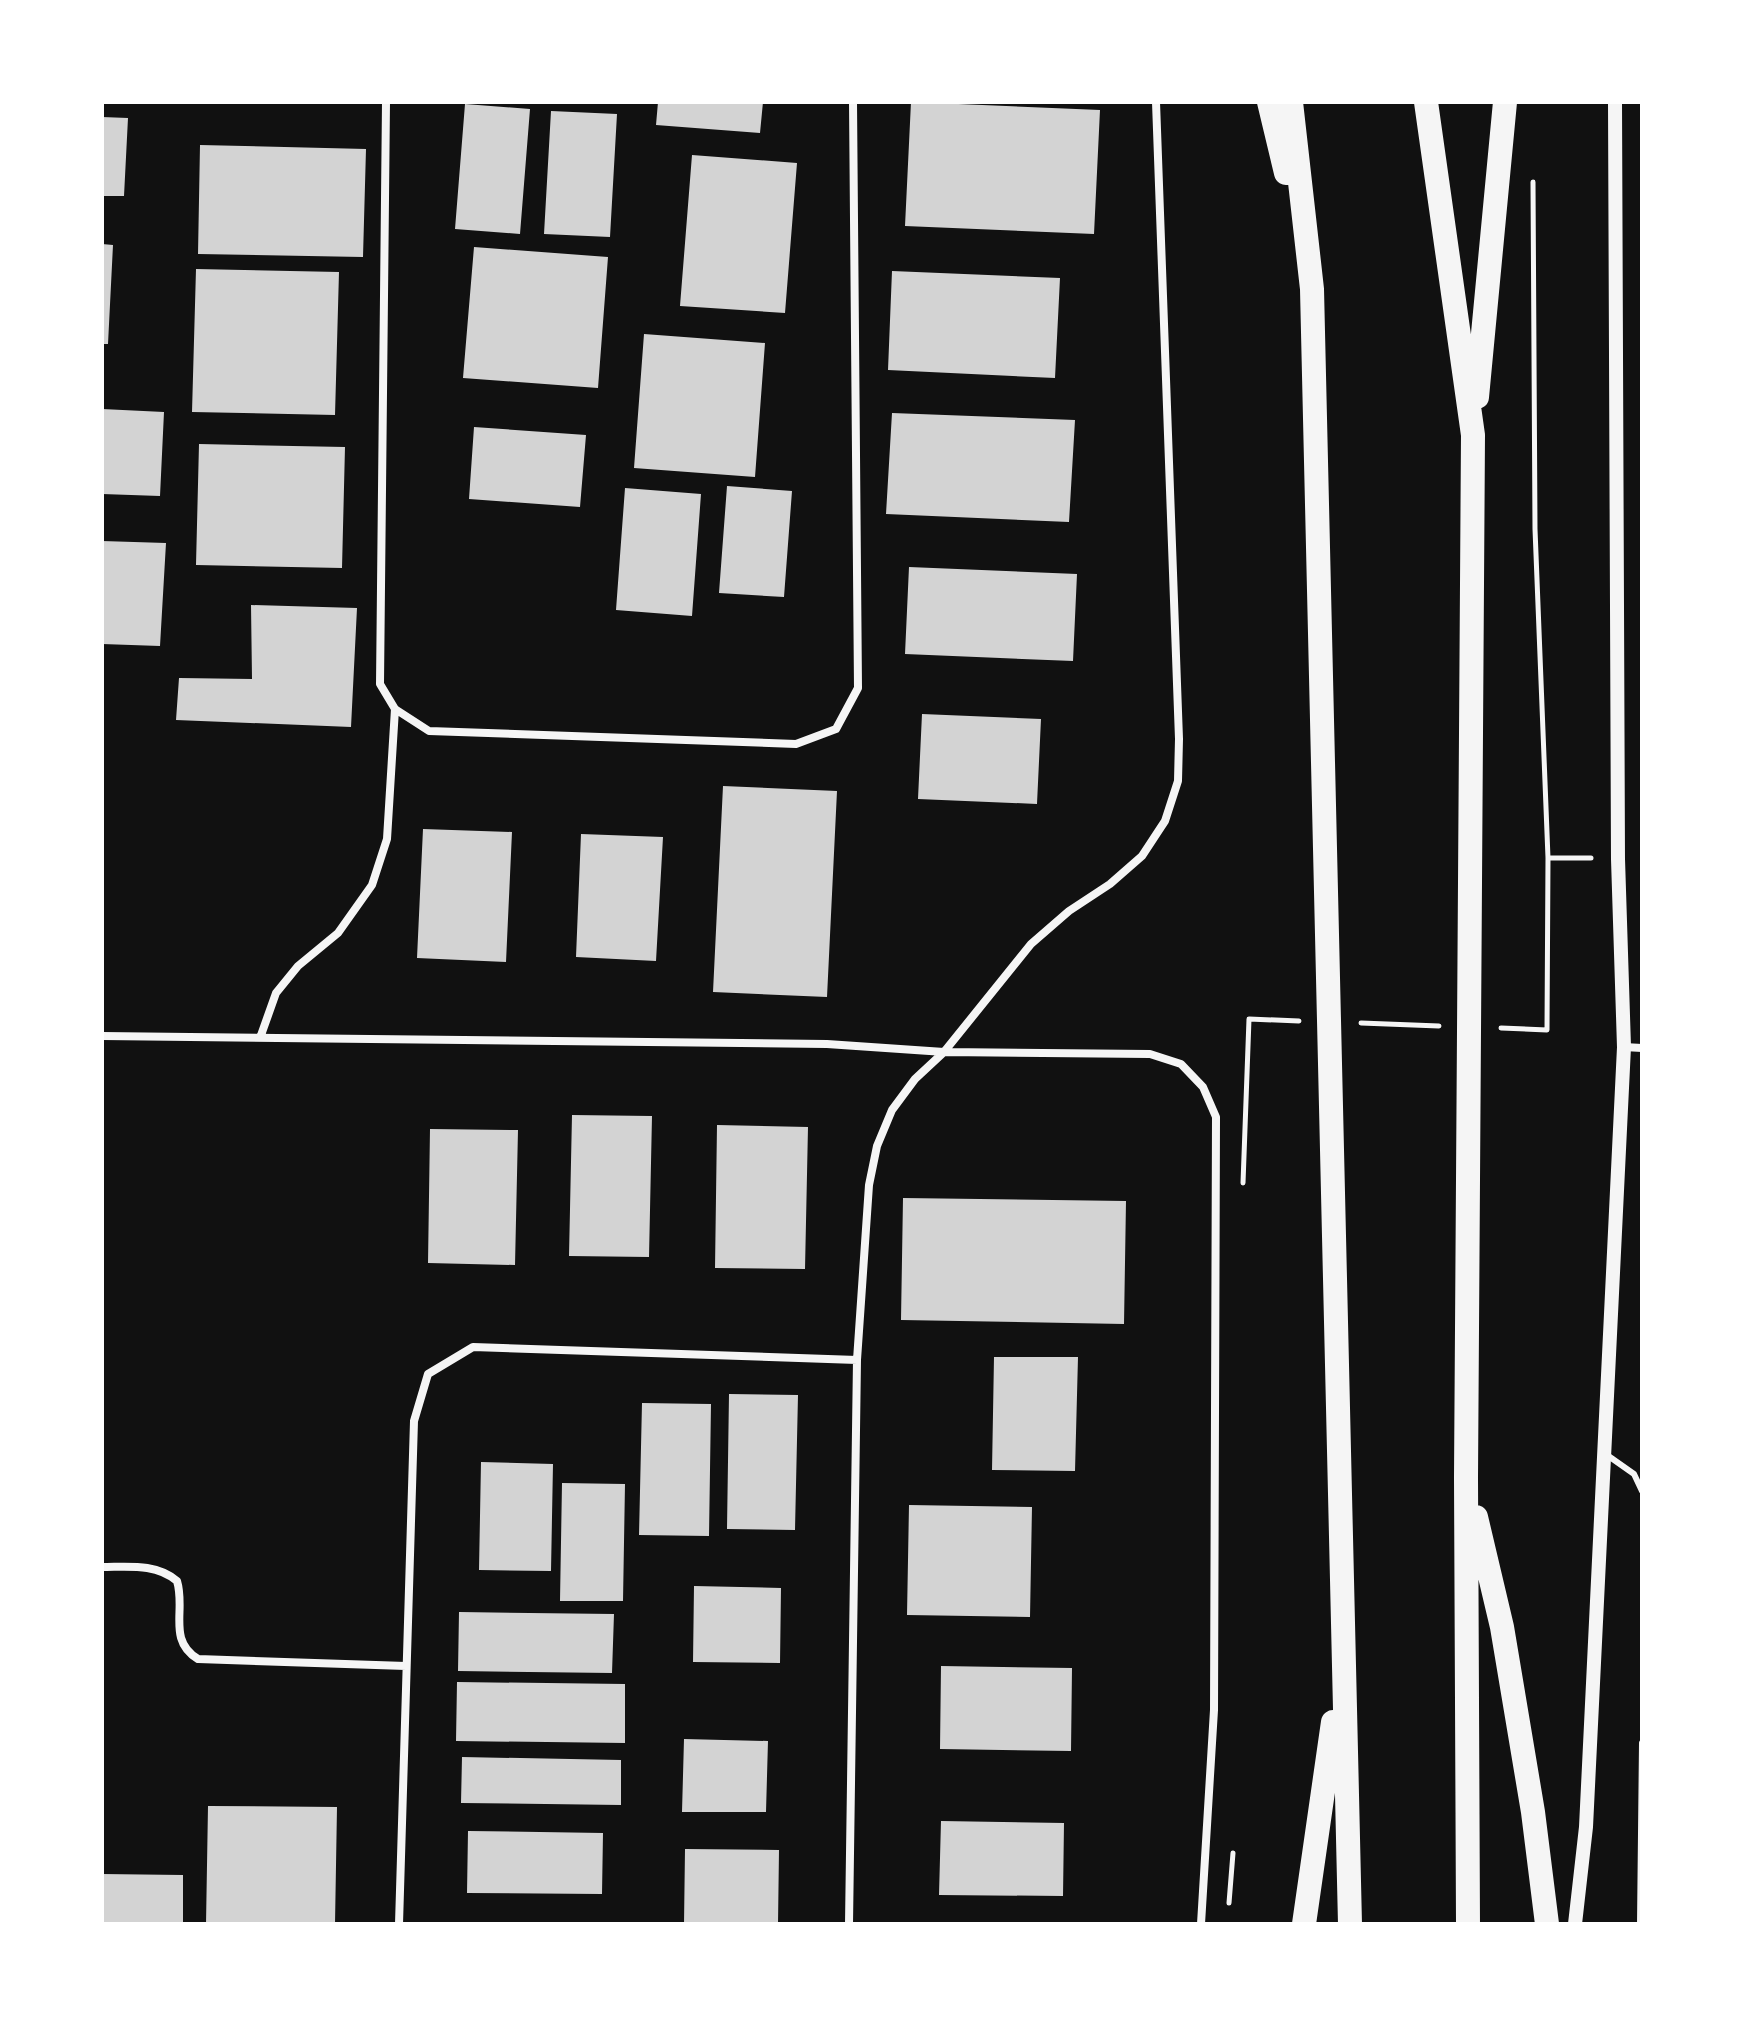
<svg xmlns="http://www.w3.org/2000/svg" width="1744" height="2026" viewBox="0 0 1744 2026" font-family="Jost,sans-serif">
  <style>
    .building { fill: #d3d3d3 }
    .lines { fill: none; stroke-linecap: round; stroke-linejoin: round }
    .path { stroke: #f5f5f5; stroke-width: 5 }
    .service { stroke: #f5f5f5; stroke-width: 6 }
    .minor { stroke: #f5f5f5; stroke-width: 8 }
    .tertiary { stroke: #f5f5f5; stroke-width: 14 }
    .motorway { stroke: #f5f5f5; stroke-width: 24 }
  </style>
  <rect width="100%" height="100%" fill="#111"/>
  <path class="building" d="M658,102H763L760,133L656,125Z
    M911,102L1100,110L1094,234L905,226Z
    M465,104L530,109L520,234L455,229Z
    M551,111L617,114L610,237L544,234Z
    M102,117L128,118L124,196H102Z
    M200,145L366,149L363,257L198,254Z
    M692,155L797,163L785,313L680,306Z
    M102,244L113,245L108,344H102Z
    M474,247L608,257L598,388L463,378Z
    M196,269L339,272L335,415L192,412Z
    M892,271L1060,278L1055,378L888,370Z
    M644,334L765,343L755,477L634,468Z
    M102,409L164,412L160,496L102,494Z
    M892,413L1075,420L1069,522L886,514Z
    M474,427L586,435L580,507L469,499Z
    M199,444L345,447L342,568L196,565Z
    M727,486L792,491L784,597L719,593Z
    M625,488L701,494L692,616L616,610Z
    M102,541L166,543L160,646L102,644Z
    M909,567L1077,574L1073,661L905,654Z
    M251,605L357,608L351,727L176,720L179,678L252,679Z
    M922,714L1041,719L1037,804L918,799Z
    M723,786L837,791L827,997L713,992Z
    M423,829L512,832L506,962L417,958Z
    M581,834L663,837L656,961L576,957Z
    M572,1115L652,1116L649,1257L569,1256Z
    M717,1125L808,1127L805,1269L715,1268Z
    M430,1129L518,1130L515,1265L428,1263Z
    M903,1198L1126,1201L1124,1324L901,1320Z
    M994,1357H1078L1075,1471L992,1470Z
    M729,1394L798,1395L795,1530L727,1529Z
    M642,1403L711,1404L709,1536L639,1535Z
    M481,1462L553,1464L551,1571L479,1570Z
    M562,1483L625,1484L623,1601H560Z
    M909,1505L1032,1507L1030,1617L907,1615Z
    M694,1586L781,1588L780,1663L693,1662Z
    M459,1612L614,1614L612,1673L458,1671Z
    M941,1666L1072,1668L1071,1751L940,1749Z
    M457,1682L625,1684V1743L456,1741Z
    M684,1739L768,1741L766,1812H682Z
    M462,1757L621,1760V1805L461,1803Z
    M208,1806L337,1807L335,1924H206Z
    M941,1821L1064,1823L1063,1896L939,1895Z
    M468,1831L603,1833L602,1894L467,1893Z
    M685,1849L779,1850L778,1924H684Z
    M102,1874L183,1875V1924H102Z"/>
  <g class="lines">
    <path class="path" d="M1548,858H1591
      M1361,1023L1439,1026
      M1501,1028L1547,1030L1548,858L1535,529L1533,182
      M1243,1183L1249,1019L1299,1021
      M1229,1903L1233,1853"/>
    <path class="service" d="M1607,1455L1634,1474L1642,1491
      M1640,1924L1642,1743"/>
    <path class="minor" d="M386,102L380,684L395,709L429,731L796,744L836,729L858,688L853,102
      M102,1036L827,1044L944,1052L1150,1054L1181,1064L1203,1087L1216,1117L1214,1710L1201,1924
      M260,1038L276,993L298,966L338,933L372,885L387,839L395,709
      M1624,1047L1642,1048
      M102,1567C128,1567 156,1563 177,1581C186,1610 167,1640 198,1659L406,1666
      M399,1924L414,1421L428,1374L473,1347L857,1360
      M849,1924L857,1360L869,1185L877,1146L892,1110L915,1079L944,1052L1031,944L1069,911L1110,884L1142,856L1165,821L1178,781L1179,739L1156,102"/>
    <path class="tertiary" d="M1575,1924L1586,1827L1624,1047L1618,859L1615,102"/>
    <path class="motorway" d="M1269,102L1286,173
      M1291,102L1312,289L1350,1924
      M1426,102L1473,435L1466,1478L1468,1924
      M1477,397L1505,102
      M1476,1517L1502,1627L1533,1812L1547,1924
      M1304,1924L1333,1722"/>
  </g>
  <rect width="1744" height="2026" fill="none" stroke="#ffffff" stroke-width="208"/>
</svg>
